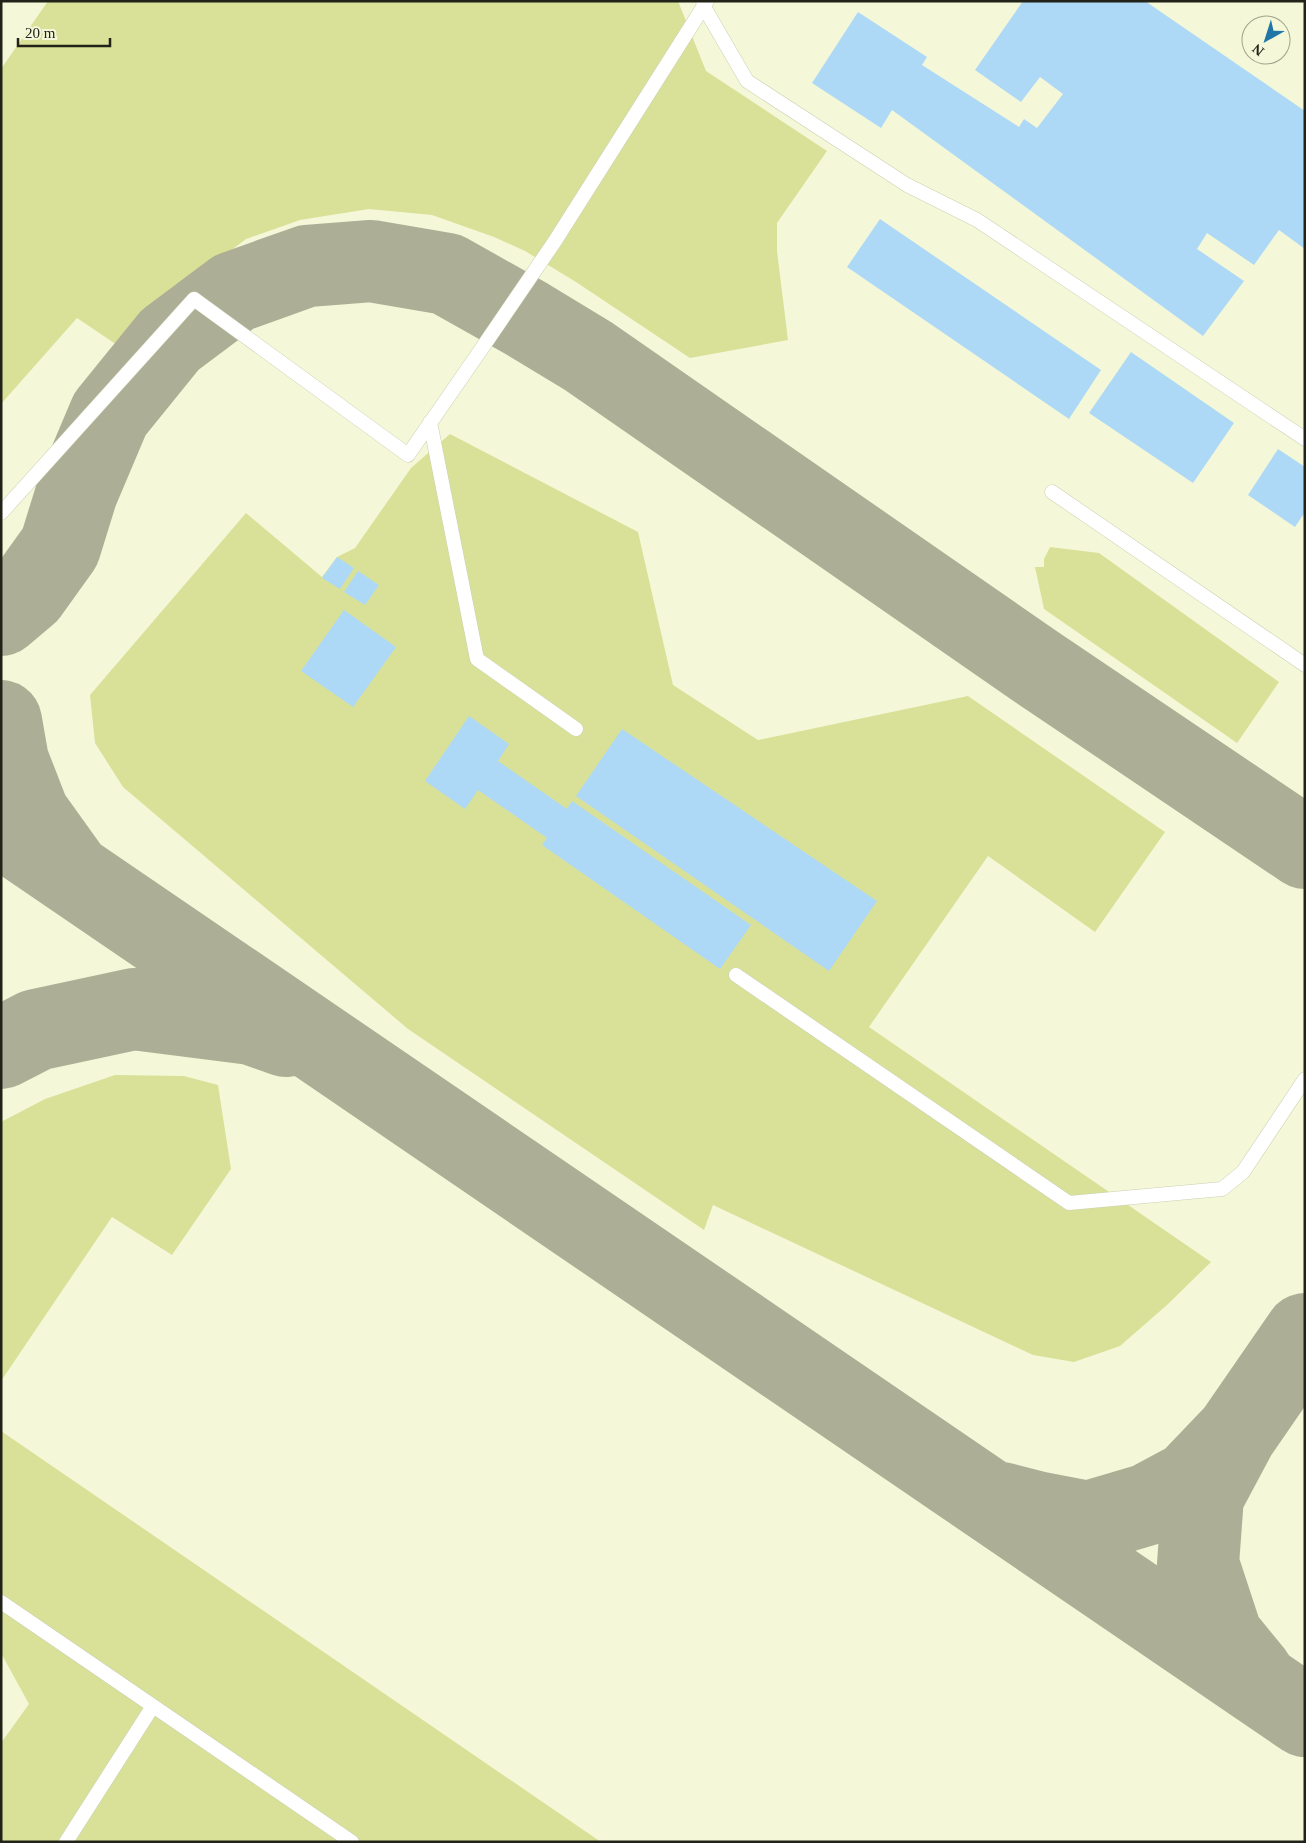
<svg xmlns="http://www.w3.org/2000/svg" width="1306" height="1843" viewBox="0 0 1306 1843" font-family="Georgia,serif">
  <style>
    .green { fill: #d9e199 }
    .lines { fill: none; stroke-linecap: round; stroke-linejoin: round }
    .taxiway { stroke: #acaf96; stroke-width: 82 }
    .building { fill: #add9f7 }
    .lane-casing { stroke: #ccd0b1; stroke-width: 15 }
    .lane { stroke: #fff; stroke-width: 14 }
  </style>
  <rect width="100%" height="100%" fill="#f4f8d8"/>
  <path class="green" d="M48,1H678L706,71L827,151L777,223V251L788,340L690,358L576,282L525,251L494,237L432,215L369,209L300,220L246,239L196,277L154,315L123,349L77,318L1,404V69Z
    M450,434L638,532L673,685L758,740L968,696L1165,832L1095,932L988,856L869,1027L1211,1262L1167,1305L1120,1346L1074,1362L1033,1355L713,1205L704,1230L408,1029L123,787L95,743L90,695L246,513L322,577L337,557L355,548L411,468Z
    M1050,547L1099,553L1279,682L1237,743L1044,609L1035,567H1044V559Z
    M115,1075L184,1076L218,1085L231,1169L172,1255L112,1217L1,1381V1122L45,1099Z
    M1,1431L601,1842H1V1743L29,1704L1,1653Z"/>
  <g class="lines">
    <path class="taxiway" d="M1,615L27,593L60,547L77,492L110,414L170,340L234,292L307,266L371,261L447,274L527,319L588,356L1035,666L1305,848
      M1,721L8,761L29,815L67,868
      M1,826L1305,1716
      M1,1048L36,1030L134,1009L252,1024L286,1036
      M1001,1503L1036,1512L1088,1522L1149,1504L1190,1482L1233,1437
      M1253,1675L1222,1637L1198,1564L1203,1496L1236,1434L1305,1334"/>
  </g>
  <path class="building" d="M1023,1H1145L1305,111V249L1279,230L1254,265L1207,233L1197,249L1244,281L1203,336L892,110L881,128L812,83L858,12L927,57L922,65L1019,127L1024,119L1037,128L1063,94L1040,77L1021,102L975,70Z
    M880,219L1101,370L1069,419L847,267Z
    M1131,352L1234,423L1193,483L1089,413Z
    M1278,449L1305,467V512L1295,527L1248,495Z
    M337,557L354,568L340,589L322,578Z
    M358,571L379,585L365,605L344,592Z
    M344,610L396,647L353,707L301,671Z
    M469,716L509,744L498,761L567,809L572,801L751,925L720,969L542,845L547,838L478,790L465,809L425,781Z
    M622,729L877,901L829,971L576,796Z"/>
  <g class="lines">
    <g class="lane-casing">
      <path id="lane" d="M703,1L704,7L747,81L907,185L977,220L1305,439
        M430,422L477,659L576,729
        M1052,492L1305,665
        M1,513L194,299L408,455L480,351L555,241L707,1
        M736,975L1069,1203L1222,1189L1243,1172L1305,1079
        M1,1602L352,1842
        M66,1842L153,1706"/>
    </g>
    <use href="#lane" class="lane"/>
  </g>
  <rect width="1306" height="1843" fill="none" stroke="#222318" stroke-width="5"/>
  <g transform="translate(1266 40) rotate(219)"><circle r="24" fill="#f4f8d8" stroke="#a0a38b"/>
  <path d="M0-4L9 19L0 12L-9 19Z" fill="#2077a7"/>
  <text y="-8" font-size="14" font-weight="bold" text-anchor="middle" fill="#222318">N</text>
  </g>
  <path d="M18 38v8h92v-8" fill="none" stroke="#222318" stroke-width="2.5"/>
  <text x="25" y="38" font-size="15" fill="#222318" stroke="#f4f8d8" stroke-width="4" paint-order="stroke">20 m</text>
</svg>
